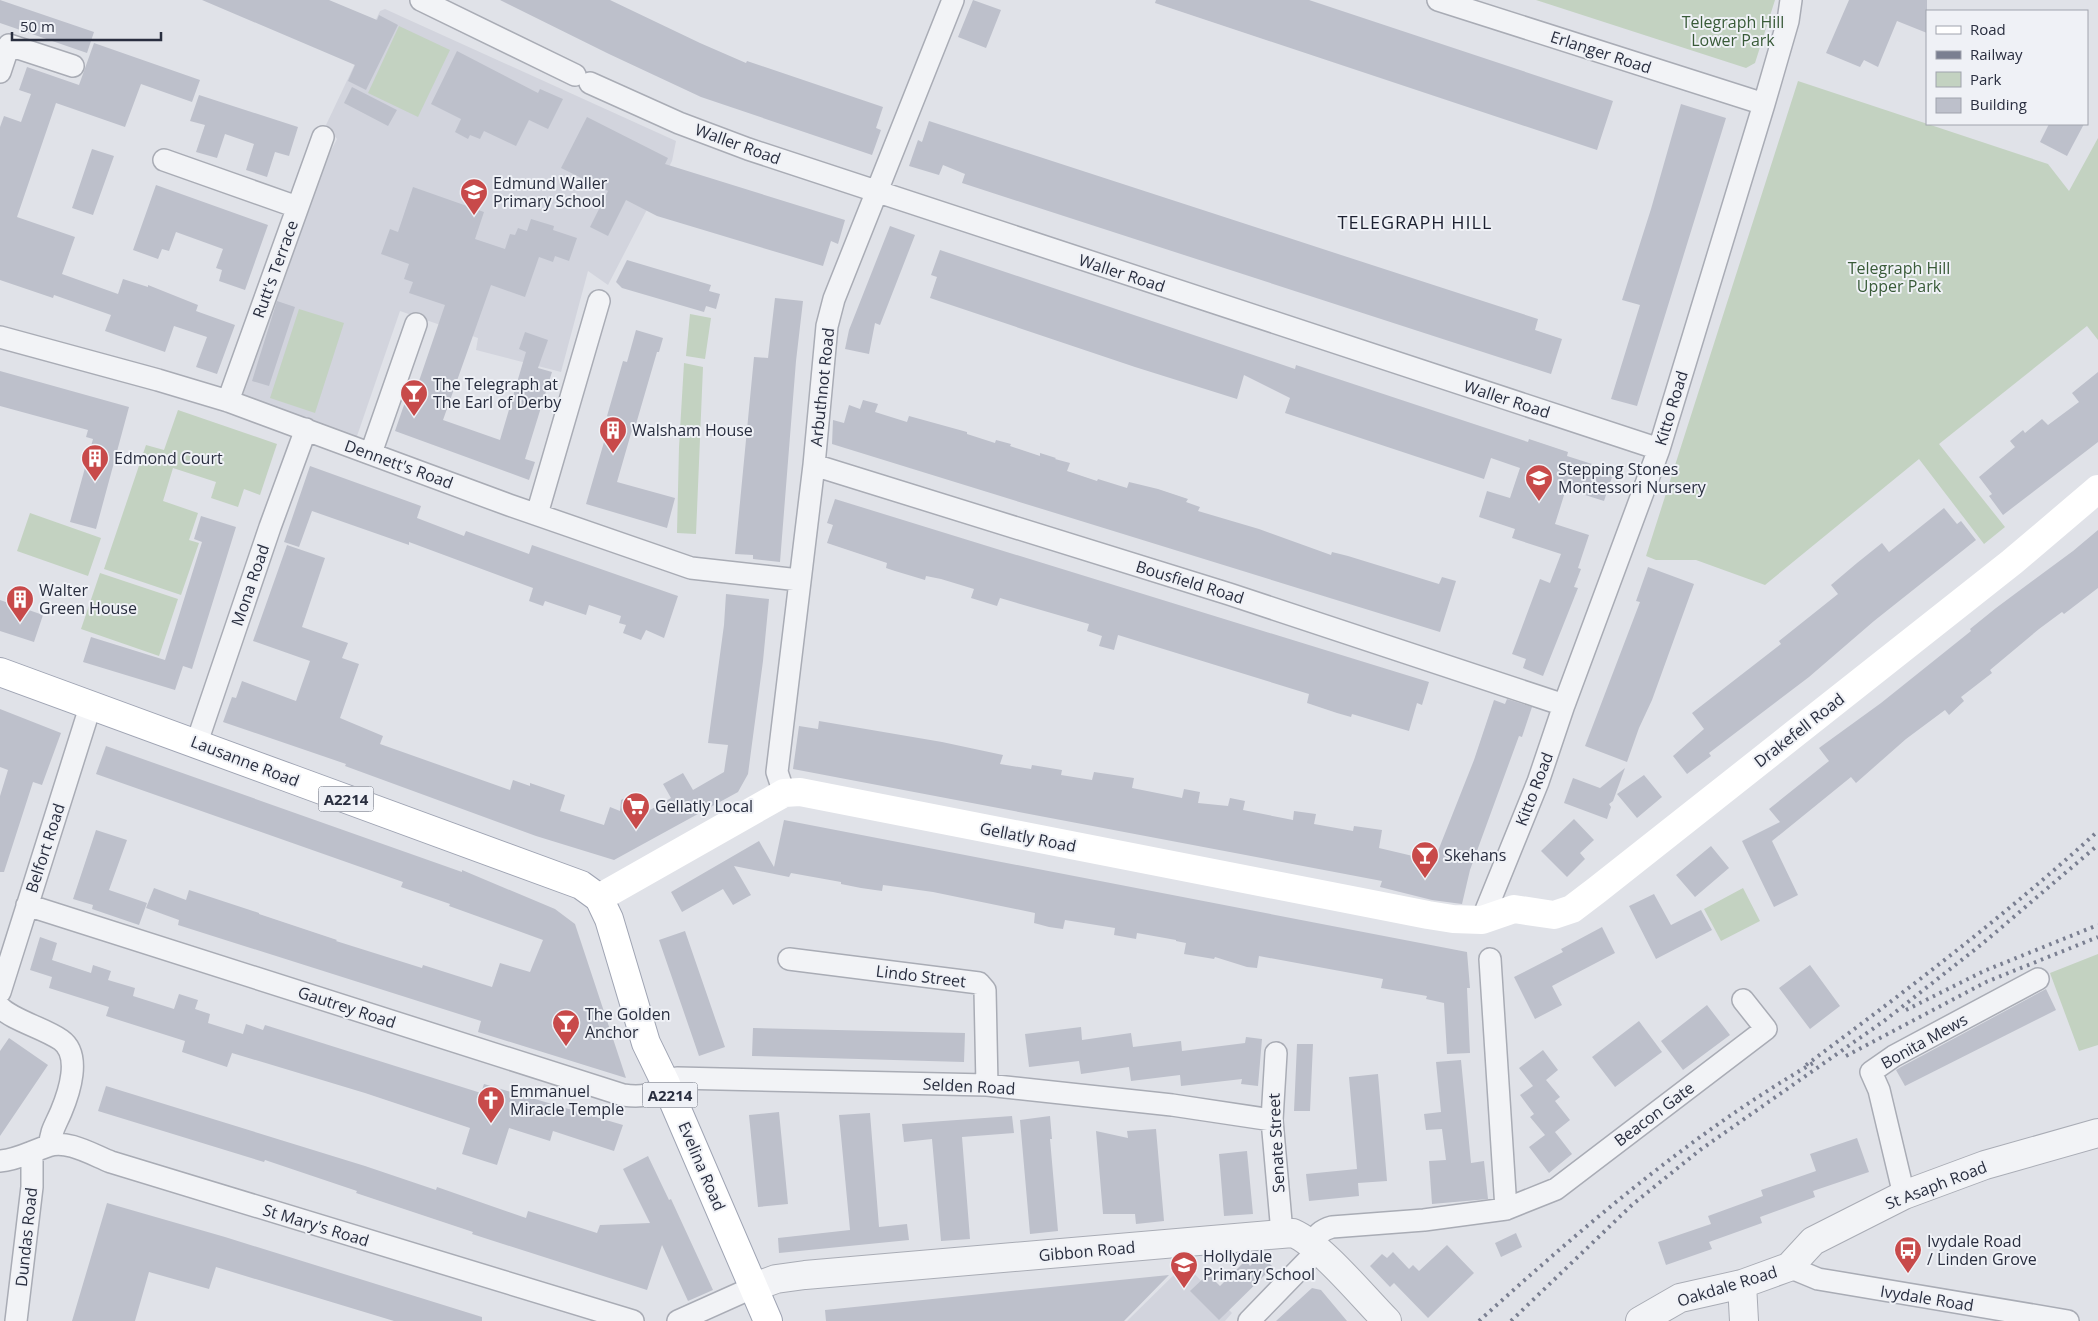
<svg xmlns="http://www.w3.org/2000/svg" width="2098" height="1321" viewBox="0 0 2098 1321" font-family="'Open Sans',sans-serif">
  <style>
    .built { fill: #d2d4dd }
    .green { fill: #c3d2c1 }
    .building { fill: #bdc0cb }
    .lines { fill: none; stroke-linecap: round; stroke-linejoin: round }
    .minor-casing { stroke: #a9acb5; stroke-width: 24 }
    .tertiary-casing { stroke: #a9acb5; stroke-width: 30 }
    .primary-casing { stroke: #9fa4b3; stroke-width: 30 }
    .minor { stroke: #f2f3f6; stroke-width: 21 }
    .tertiary { stroke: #f2f3f6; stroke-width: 28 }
    .secondary { stroke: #fff; stroke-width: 28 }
    .primary { stroke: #fff; stroke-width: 28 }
    .rail { stroke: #7a7f91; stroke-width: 4; stroke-dasharray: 2.5 5; stroke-linecap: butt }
    .labels { text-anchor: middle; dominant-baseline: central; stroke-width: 4; stroke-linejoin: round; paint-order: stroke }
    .shield { fill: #eff1f6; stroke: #646876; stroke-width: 1 }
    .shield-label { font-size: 15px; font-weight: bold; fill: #292e3f }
    .park-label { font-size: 16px; fill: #385a37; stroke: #eff1f6 }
    .street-label { font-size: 16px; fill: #292e3f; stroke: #eff1f6 }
    .poi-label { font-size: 16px; fill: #292e3f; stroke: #eff1f6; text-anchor: start }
    .neighbourhood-label { font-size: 18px; letter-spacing: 1px; fill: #1b1f2f; stroke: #eff1f6 }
  </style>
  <rect width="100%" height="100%" fill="#e0e2e8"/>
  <path class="built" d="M385,9L676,141L672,161L608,285L588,271L561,372L476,350L478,338L400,311L356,439L246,404L241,387L327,158L337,139L326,125L380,11Z
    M1185,1264L1232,1313L1225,1321H1127Z"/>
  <path class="green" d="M1536,0H1775L1755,63L1746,68Z
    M399,26L450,50L418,117L368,93Z
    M1798,81L2048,164L2069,191L2098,138V340L2087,326L1939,444L2005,527L1984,544L1919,459L1765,585L1696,560H1656L1646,556Z
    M299,309L344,323L315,413L270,398Z
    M690,314L711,318L705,359L686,356Z
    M684,363L703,367L696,534L677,533L679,447Z
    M178,410L277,444L260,495L244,489L238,507L211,498L216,482L173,468L163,501L198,513L189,540L199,543L181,595L104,569L146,445L164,450Z
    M30,513L101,538L88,576L17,551Z
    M100,573L178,599L159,656L81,629Z
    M1743,888L1760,921L1721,941L1704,909Z
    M2098,954V1045L2079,1051L2050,973Z"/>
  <path class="building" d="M0,0L94,32L87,53L0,23Z
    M202,0H329L377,20L379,15L398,25L366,90L348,81L355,65Z
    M500,0H610L700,43L746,63L747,61L883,107L876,128L881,130L872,155L701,97L609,54Z
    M973,0L1001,10L986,48L958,37Z
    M1156,0H1309L1613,101L1597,150L1155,3Z
    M1849,0H1927V33L1897,21L1878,67L1864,60L1860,67L1826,53Z
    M94,43L200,80L192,102L141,84L125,127L56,103L17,217L75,237L62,274L118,294L123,279L148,287V285L198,305L196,311L235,325L217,374L196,367L207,337L174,326L165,352L105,331L111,315L54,295L53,298L0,280V127L4,116L21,122L31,94L19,90L27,67L79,85Z
    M457,51L538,93L540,89L563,99L548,129L529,120L516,146L484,131L480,139L470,135L468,139L455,132L461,119L431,104Z
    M352,87L397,110L388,126L344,103Z
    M199,95L298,127L289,156L275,152L267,177L246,170L254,144L225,134L217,158L196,152L205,125L190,121Z
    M1681,104L1726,118L1637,406L1611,399L1640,305L1622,300L1651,209Z
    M587,117L668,158L665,164L845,220L838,244L831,241L823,266L657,216L626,200L608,236L590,227L608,191L561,168Z
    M929,121L1538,319L1535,330L1562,339L1551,374L962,183L965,174L943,165L939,175L909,166L918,140L922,142Z
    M2049,124H2084L2067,156L2040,142Z
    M92,149L114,156L93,215L72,208Z
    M156,185L268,225L245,290L219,281L222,270L216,268L223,249L176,232L169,251L162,249L158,259L133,250Z
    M413,187L484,212L475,239L505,249L510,234L515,235L518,228L527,231L531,219L554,226L553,230L577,238L569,261L555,256L553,262L539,257L525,297L491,285L443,420L500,440L526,352L519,349L525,332L548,340L538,368L552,372L525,459L535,462L529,480L395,431L413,379L419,381L445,305L409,293L413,282L404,279L409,264L381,254L390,229L398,232Z
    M890,226L915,235L880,325L875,323L869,354L845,349L849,330Z
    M940,250L1295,369L1296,365L1528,442L1529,439L1568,452L1567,456L1614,471L1604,501L1566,489L1555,524L1589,535L1578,568L1581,569L1574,587L1578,588L1543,676L1523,668L1526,659L1512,654L1540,579L1550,583L1561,554L1512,538L1515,529L1479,517L1487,491L1510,498L1520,468L1491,458L1484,479L1285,413L1290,398L1244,375L1237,399L1135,367L930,298L937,277L931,275Z
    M627,260L711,285L709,291L720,294L716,309L706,306L704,312L622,288L616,282Z
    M775,298L803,301L796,361L780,562L753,559V555L735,554L754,357L768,358Z
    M277,301L295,307L269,386L252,381Z
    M636,330L663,338L659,352H657L634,431L632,430L617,482L675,498L667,528L586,504L611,418L607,416L623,361L627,362Z
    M0,371L129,407L96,529L70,522L93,439L86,437L88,430L0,406Z
    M2098,372V442L2003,515L1989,496L1992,494L1979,477L2015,447L2010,441L2023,430L2025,433L2042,419L2048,425L2079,402L2072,393Z
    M863,400L878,404L875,412L907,422L909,416L967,432V434L995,443L996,440L1011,444L1010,446L1040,456V453L1056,458L1055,459L1070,463L1067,471L1097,481L1098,479L1127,488L1129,482L1158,489L1188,499L1186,502L1200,507L1198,511L1259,529L1331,555L1332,552L1348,556L1439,584L1442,577L1456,581L1440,632L832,444L833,420L844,423L849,405L860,409Z
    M310,466L421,506L417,518L464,536L466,531L529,554L532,545L678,596L664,638L646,630L641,640L623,633L626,625L619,623L621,616L589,605L586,615L545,601L543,606L529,601L533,588L409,542V545L312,511L299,547L284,542Z
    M835,499L1429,682L1422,705L1417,703L1409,731L1352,714L1351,717L1337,713L1307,703L1309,694L1118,635L1114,650L1099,646L1102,636L1087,631L1089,624L1000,598L997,606L971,598L974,589L941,579L926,576L925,580L895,571L886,568L887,563L827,543L833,525L827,523Z
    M1944,508L1957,524L1961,521L1976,540L1874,621L1809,677L1709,753L1711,756L1687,774L1673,756L1704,729L1692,713L1781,644L1779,641L1838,594L1831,585L1857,563L1882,543L1889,552Z
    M201,516L236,527L192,669L183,666L175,690L83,662L91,637L165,660L202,542L194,539Z
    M2098,530V588L2064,614L2062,612L2039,629L1990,670L1992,673L1961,697L1964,701L1949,715L1945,710L1906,739L1856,783L1851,777L1772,841L1798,895L1774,907L1742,841L1780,822L1769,809L1829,761L1819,748L1881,703L1971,631L1970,629L1996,608L2073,551Z
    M287,545L325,558L302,627L348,643L342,658L359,664L340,718L383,736L380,744L510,790L513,780L530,786V783L565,795L560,811L604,825L610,807L620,811L621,800L634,794L643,814L671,798L663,784L683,773L693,790L724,772L728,745L708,743L724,625L726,594L769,599L763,661L748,774L738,792L614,860L536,836L345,766L346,764L223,722L232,697L236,698L242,681L296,701L310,661L253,641Z
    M1648,567L1694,584L1652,700L1639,728L1627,762L1585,746L1640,602L1636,601Z
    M0,600L43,615L34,642L0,631Z
    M1507,699L1532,707L1522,737L1519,736L1470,870L1462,904L1432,900L1380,887L1382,881L793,769L799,726L818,729L819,721L942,742L1003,755L1000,764L1031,769L1032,765L1062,770L1061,775L1092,780L1094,772L1134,778L1132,788L1182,798L1184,789L1200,792L1198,803L1228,806L1230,798L1245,801L1243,810L1293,820L1294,811L1316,814L1314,824L1353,831L1354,826L1382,830L1379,848L1434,861L1474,760L1494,700L1505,704Z
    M0,709L61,733L42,785L33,782L4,872H0V796L8,770L0,767Z
    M106,746L462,872V870L555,909L575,924L626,1078L478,1032L481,1021L178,925L179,920L146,908L154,888L186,900L189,890L259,913V914L337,940L336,941L422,968L423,965L492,987L500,963L530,972L543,940L449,906L450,904L401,887L403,882L96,774Z
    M1625,768L1613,801L1609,804L1611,807L1607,819L1564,803L1573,778L1600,788Z
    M1644,775L1662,797L1637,818L1617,794Z
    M1574,819L1594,840L1580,853L1585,859L1567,877L1541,851Z
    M784,820L1467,952L1470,988H1467L1470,1053L1447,1054L1444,1003L1426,999L1427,996L1381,988L1383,979L1259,956L1257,968L1247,967L1215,957L1214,959L1184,954L1186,943L1176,941V940L1137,933L1136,939L1114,935L1115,928L1065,920L1063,929L1049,927L1034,923L1035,913L933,892L883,885L882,891L861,888L841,884V882L791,873L789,877L734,866L751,895L733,905L723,889L682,912L671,892L759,841L774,867Z
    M96,830L127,840L109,890L147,903L139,925L92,909L93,905L73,899Z
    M1711,846L1729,868L1695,897L1676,875Z
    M1654,894L1671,925L1701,910L1712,930L1656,959L1629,906Z
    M1602,927L1615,953L1552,986L1562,1005L1535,1019L1514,977L1563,952L1561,949Z
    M685,931L725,1047L699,1056L659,940Z
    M40,937L57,943L52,960L91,973L93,965L111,971L108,980L135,988L133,996L174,1009L179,994L198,1000L195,1009L210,1014L208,1023L243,1034L246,1024L263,1030L265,1025L481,1093L484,1084L623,1125L614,1151L553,1131L550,1141L509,1128L497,1165L462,1154L470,1128L365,1093L232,1053L227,1067L182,1052L185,1041L106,1016L109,1007L49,988L52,977L30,970Z
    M1810,965L1840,1006L1810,1029L1779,988Z
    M2046,989L2056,1010L1905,1086L1896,1070L1901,1067Z
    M1707,1005L1730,1035L1683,1070L1661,1041Z
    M1639,1021L1662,1052L1615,1087L1592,1057Z
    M1081,1027L1082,1040L1131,1033L1133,1047L1181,1041L1182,1051L1245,1043L1246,1037L1262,1039L1258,1086L1241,1084L1242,1079L1181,1086L1180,1075L1131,1081L1129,1067L1081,1074L1079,1061L1029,1067L1025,1034Z
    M753,1028L965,1033L964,1062L752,1056Z
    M9,1038L48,1065L0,1136V1051Z
    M1297,1044H1313L1310,1111H1294Z
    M1543,1050L1558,1070L1546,1080L1560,1097L1555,1101L1570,1120L1555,1132L1572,1154L1549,1173L1529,1147L1545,1135L1530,1117L1534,1114L1520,1095L1533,1086L1519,1068Z
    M1461,1060L1471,1163L1484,1161L1488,1199L1432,1204L1429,1161L1446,1160L1442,1129L1426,1130L1424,1114L1441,1112L1436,1062Z
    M1378,1074L1387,1181L1358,1183L1359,1196L1309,1201L1306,1174L1357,1169L1349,1077Z
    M106,1086L365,1166L436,1190L437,1187L526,1218L528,1211L597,1233L600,1225L650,1223L623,1169L648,1156L669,1200L671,1199L713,1290L688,1301L662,1245L647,1290L472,1234L473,1232L356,1193L357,1191L265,1160L264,1162L98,1111Z
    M779,1112L788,1204L758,1207L749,1115Z
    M870,1113L879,1227L907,1224L909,1240L779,1253L778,1238L850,1230L839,1115Z
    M1012,1116L1014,1133L962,1137L970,1239L941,1241L932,1139L904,1142L902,1124Z
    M1050,1116L1052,1139H1050L1058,1231L1030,1234L1020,1120Z
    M1156,1129L1164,1221L1136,1224L1135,1214H1103L1096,1131L1128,1138L1127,1131Z
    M1857,1138L1869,1172L1813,1191L1815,1197L1760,1217L1762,1223L1709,1242L1712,1249L1666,1265L1658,1242L1711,1224L1708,1216L1763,1196L1761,1190L1816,1171L1810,1154Z
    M1247,1151L1253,1214L1224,1216L1219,1154Z
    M107,1203L225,1237L482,1317V1321H394L216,1267L209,1289L149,1272L135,1321H72Z
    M1516,1233L1522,1247L1501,1257L1495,1243Z
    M1447,1245L1474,1273L1428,1318L1394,1283L1390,1287L1370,1266L1382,1254L1387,1258L1393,1252L1409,1269L1413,1265L1419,1271Z
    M1261,1255L1273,1267L1219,1320L1190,1291L1208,1274L1220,1286L1246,1260L1250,1266Z
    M1169,1275L1124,1321H826L825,1310Z
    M1312,1288L1321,1290L1347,1321H1276Z"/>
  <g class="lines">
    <g class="minor-casing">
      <path id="minor" d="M421,0L575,75
        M1438,0L1764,104
        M0,72L9,45L73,66
        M590,83L679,123L748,149L1659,449
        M164,160L297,207
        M0,337L158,380L228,401L509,505L691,568L799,580
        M228,401L323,137
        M371,453L416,324
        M814,465L1229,594L1564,705
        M537,514L599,301
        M197,742L270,527L306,429
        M784,793L777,772L814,465L827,326L834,299L953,0
        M27,905L623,1095C652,1099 654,1091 677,1078L987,1085L1172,1105L1272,1120
        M1482,920L1538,782L1564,705L1659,449L1764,104L1788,21L1791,0
        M789,959L979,983L985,990L987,1085
        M1490,959L1506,1209
        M0,992L91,704
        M0,1007C12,1020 44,1028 61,1040C82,1055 69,1093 61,1112C56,1124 50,1132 50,1145
        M1276,1053L1272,1120L1282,1233
        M0,1161C17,1160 32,1151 48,1146C67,1139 93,1155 111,1162L633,1321
        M1904,1195L1879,1090L1871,1072L1894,1056L2038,979
        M1311,1244C1317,1235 1321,1230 1332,1227L1424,1220L1506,1209L1556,1189L1766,1029L1743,1000
        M1789,1267L1818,1279L2068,1321
        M16,1321L32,1187V1152
        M678,1321L754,1287
        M1249,1321L1318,1250"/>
    </g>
    <g class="tertiary-casing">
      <path id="tertiary" d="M1742,1284L1744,1321
        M754,1287L776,1279L805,1275L1293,1233C1321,1245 1364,1298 1387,1321
        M1640,1321L1680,1298L1742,1284L1789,1267L1813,1241L1904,1195L1985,1165L2098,1133"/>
    </g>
    <g class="primary-casing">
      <path id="primary" d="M0,672C194,742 387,815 581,885L599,898L609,919L646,1043L666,1084L768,1321"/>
    </g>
    <use href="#minor" class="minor"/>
    <use href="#tertiary" class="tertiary"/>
    <path class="secondary" d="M599,898L784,793L800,792L1428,915L1453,919L1482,920L1514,909L1554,915L1572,909L1597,890L2012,562L2098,489"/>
    <use href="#primary" class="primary"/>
    <path class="rail" d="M1906,1010L1984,971L2098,925
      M1846,1056L1986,982L2098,937
      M1806,1065C1906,991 2006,915 2098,831
      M1479,1321C1583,1227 1691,1134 1813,1063
      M1511,1321L1633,1204L1700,1150L1884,1021L1982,944L2098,845"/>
  </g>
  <defs>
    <g id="school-pin" transform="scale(1.4375)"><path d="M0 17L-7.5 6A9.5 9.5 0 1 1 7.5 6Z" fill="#c84a4a" stroke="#eff1f6"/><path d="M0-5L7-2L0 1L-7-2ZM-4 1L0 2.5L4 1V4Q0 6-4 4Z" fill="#fff"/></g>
    <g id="bar-pin" transform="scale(1.4375)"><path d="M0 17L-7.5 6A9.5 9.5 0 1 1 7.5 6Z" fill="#c84a4a" stroke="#eff1f6"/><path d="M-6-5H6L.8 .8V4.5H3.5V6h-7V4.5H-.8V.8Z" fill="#fff"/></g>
    <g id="building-pin" transform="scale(1.4375)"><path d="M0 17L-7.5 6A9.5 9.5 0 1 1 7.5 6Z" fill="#c84a4a" stroke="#eff1f6"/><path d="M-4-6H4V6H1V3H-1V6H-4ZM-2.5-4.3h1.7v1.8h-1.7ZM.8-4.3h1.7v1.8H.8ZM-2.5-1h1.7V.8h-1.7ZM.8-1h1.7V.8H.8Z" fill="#fff"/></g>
    <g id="supermarket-pin" transform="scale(1.4375)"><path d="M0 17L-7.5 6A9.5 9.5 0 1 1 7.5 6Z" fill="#c84a4a" stroke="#eff1f6"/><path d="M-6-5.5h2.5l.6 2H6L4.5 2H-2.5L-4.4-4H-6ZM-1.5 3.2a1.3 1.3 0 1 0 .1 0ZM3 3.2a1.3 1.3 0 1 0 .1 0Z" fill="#fff"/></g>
    <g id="church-pin" transform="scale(1.4375)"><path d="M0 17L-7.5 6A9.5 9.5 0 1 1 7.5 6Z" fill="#c84a4a" stroke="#eff1f6"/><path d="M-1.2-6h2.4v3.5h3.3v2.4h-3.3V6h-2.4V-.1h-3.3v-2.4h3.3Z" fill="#fff"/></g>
    <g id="bus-pin" transform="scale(1.4375)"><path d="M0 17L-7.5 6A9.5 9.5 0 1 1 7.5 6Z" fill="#c84a4a" stroke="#eff1f6"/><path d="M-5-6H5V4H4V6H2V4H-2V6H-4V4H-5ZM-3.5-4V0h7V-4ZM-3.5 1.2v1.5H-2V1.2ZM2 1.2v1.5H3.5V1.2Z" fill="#fff"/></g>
  </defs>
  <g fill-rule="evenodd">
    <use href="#school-pin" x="474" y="192"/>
    <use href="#bar-pin" x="414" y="393"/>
    <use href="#building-pin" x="613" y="430"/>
    <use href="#building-pin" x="95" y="458"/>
    <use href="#school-pin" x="1539" y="478"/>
    <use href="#building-pin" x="20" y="599"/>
    <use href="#supermarket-pin" x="636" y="806"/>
    <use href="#bar-pin" x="1425" y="855"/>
    <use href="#bar-pin" x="566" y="1023"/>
    <use href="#church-pin" x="491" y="1100"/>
    <use href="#bus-pin" x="1908" y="1250"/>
    <use href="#school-pin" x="1184" y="1265"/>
  </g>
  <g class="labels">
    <g class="shield">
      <rect x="318.5" y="786.5" width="55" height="25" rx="4"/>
      <rect x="642.5" y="1082.5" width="55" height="25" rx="4"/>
    </g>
    <g class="shield-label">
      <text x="346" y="799">A2214</text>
      <text x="670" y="1095">A2214</text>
    </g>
    <g class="park-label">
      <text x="1733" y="22">Telegraph Hill<tspan x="1733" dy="18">Lower Park</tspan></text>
      <text x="1899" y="268">Telegraph Hill<tspan x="1899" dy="18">Upper Park</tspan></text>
    </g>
    <g class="street-label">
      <text transform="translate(1601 52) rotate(18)">Erlanger Road</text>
      <text transform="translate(738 144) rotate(20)">Waller Road</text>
      <text transform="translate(275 269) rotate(-70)">Rutt's Terrace</text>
      <text transform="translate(1122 273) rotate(18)">Waller Road</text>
      <text transform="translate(822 387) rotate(-84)">Arbuthnot Road</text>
      <text transform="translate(1507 399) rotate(18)">Waller Road</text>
      <text transform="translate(1671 408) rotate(-73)">Kitto Road</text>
      <text transform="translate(399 464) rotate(20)">Dennett's Road</text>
      <text transform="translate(1190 582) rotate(17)">Bousfield Road</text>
      <text transform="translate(250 585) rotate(-71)">Mona Road</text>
      <text transform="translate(1799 730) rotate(-38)">Drakefell Road</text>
      <text transform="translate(245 761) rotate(21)">Lausanne Road</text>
      <text transform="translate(1534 789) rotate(-69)">Kitto Road</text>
      <text transform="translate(1028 837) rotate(11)">Gellatly Road</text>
      <text transform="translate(45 848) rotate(-72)">Belfort Road</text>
      <text transform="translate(921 976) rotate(7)">Lindo Street</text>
      <text transform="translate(347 1007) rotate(18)">Gautrey Road</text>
      <text transform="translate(1924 1041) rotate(-29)">Bonita Mews</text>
      <text transform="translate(969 1086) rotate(3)">Selden Road</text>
      <text transform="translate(1654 1114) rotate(-37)">Beacon Gate</text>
      <text transform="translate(1276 1143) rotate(-93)">Senate Street</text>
      <text transform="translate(702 1166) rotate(67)">Evelina Road</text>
      <text transform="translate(1936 1185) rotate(-21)">St Asaph Road</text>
      <text transform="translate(316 1225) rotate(17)">St Mary's Road</text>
      <text transform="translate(26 1237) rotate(-84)">Dundas Road</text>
      <text transform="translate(1087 1251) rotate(-5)">Gibbon Road</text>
      <text transform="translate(1727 1286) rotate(-17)">Oakdale Road</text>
      <text transform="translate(1927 1298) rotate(9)">Ivydale Road</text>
    </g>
    <g class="poi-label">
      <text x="493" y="183">Edmund Waller<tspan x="493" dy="18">Primary School</tspan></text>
      <text x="433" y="384">The Telegraph at<tspan x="433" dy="18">The Earl of Derby</tspan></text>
      <text x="632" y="430">Walsham House</text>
      <text x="114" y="458">Edmond Court</text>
      <text x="1558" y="469">Stepping Stones<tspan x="1558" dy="18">Montessori Nursery</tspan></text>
      <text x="39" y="590">Walter<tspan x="39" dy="18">Green House</tspan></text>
      <text x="655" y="806">Gellatly Local</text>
      <text x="1444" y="855">Skehans</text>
      <text x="585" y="1014">The Golden<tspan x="585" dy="18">Anchor</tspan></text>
      <text x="510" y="1091">Emmanuel<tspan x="510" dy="18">Miracle Temple</tspan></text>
      <text x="1927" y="1241">Ivydale Road<tspan x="1927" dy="18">/ Linden Grove</tspan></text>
      <text x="1203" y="1256">Hollydale<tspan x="1203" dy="18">Primary School</tspan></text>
    </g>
    <g class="neighbourhood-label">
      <text x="1415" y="222">TELEGRAPH HILL</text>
    </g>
  </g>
  <rect x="1926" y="10" width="162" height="115" fill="#eff1f6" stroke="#a0a3ad"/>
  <rect x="1936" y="26" width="25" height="8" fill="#ffffff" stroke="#a0a3ad"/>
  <text x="1970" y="35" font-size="15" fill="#292e3f">Road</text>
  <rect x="1936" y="51" width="25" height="8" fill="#7a7f91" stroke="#a0a3ad"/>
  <text x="1970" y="60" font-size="15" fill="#292e3f">Railway</text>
  <rect x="1936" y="72" width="25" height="15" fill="#c3d2c1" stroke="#a0a3ad"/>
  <text x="1970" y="85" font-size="15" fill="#292e3f">Park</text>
  <rect x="1936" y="98" width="25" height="15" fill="#bdc0cb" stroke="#a0a3ad"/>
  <text x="1970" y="110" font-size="15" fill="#292e3f">Building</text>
  <path d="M12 32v8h149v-8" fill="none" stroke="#292e3f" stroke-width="2.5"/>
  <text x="20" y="32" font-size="15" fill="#292e3f" stroke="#eff1f6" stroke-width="4" paint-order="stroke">50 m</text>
</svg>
